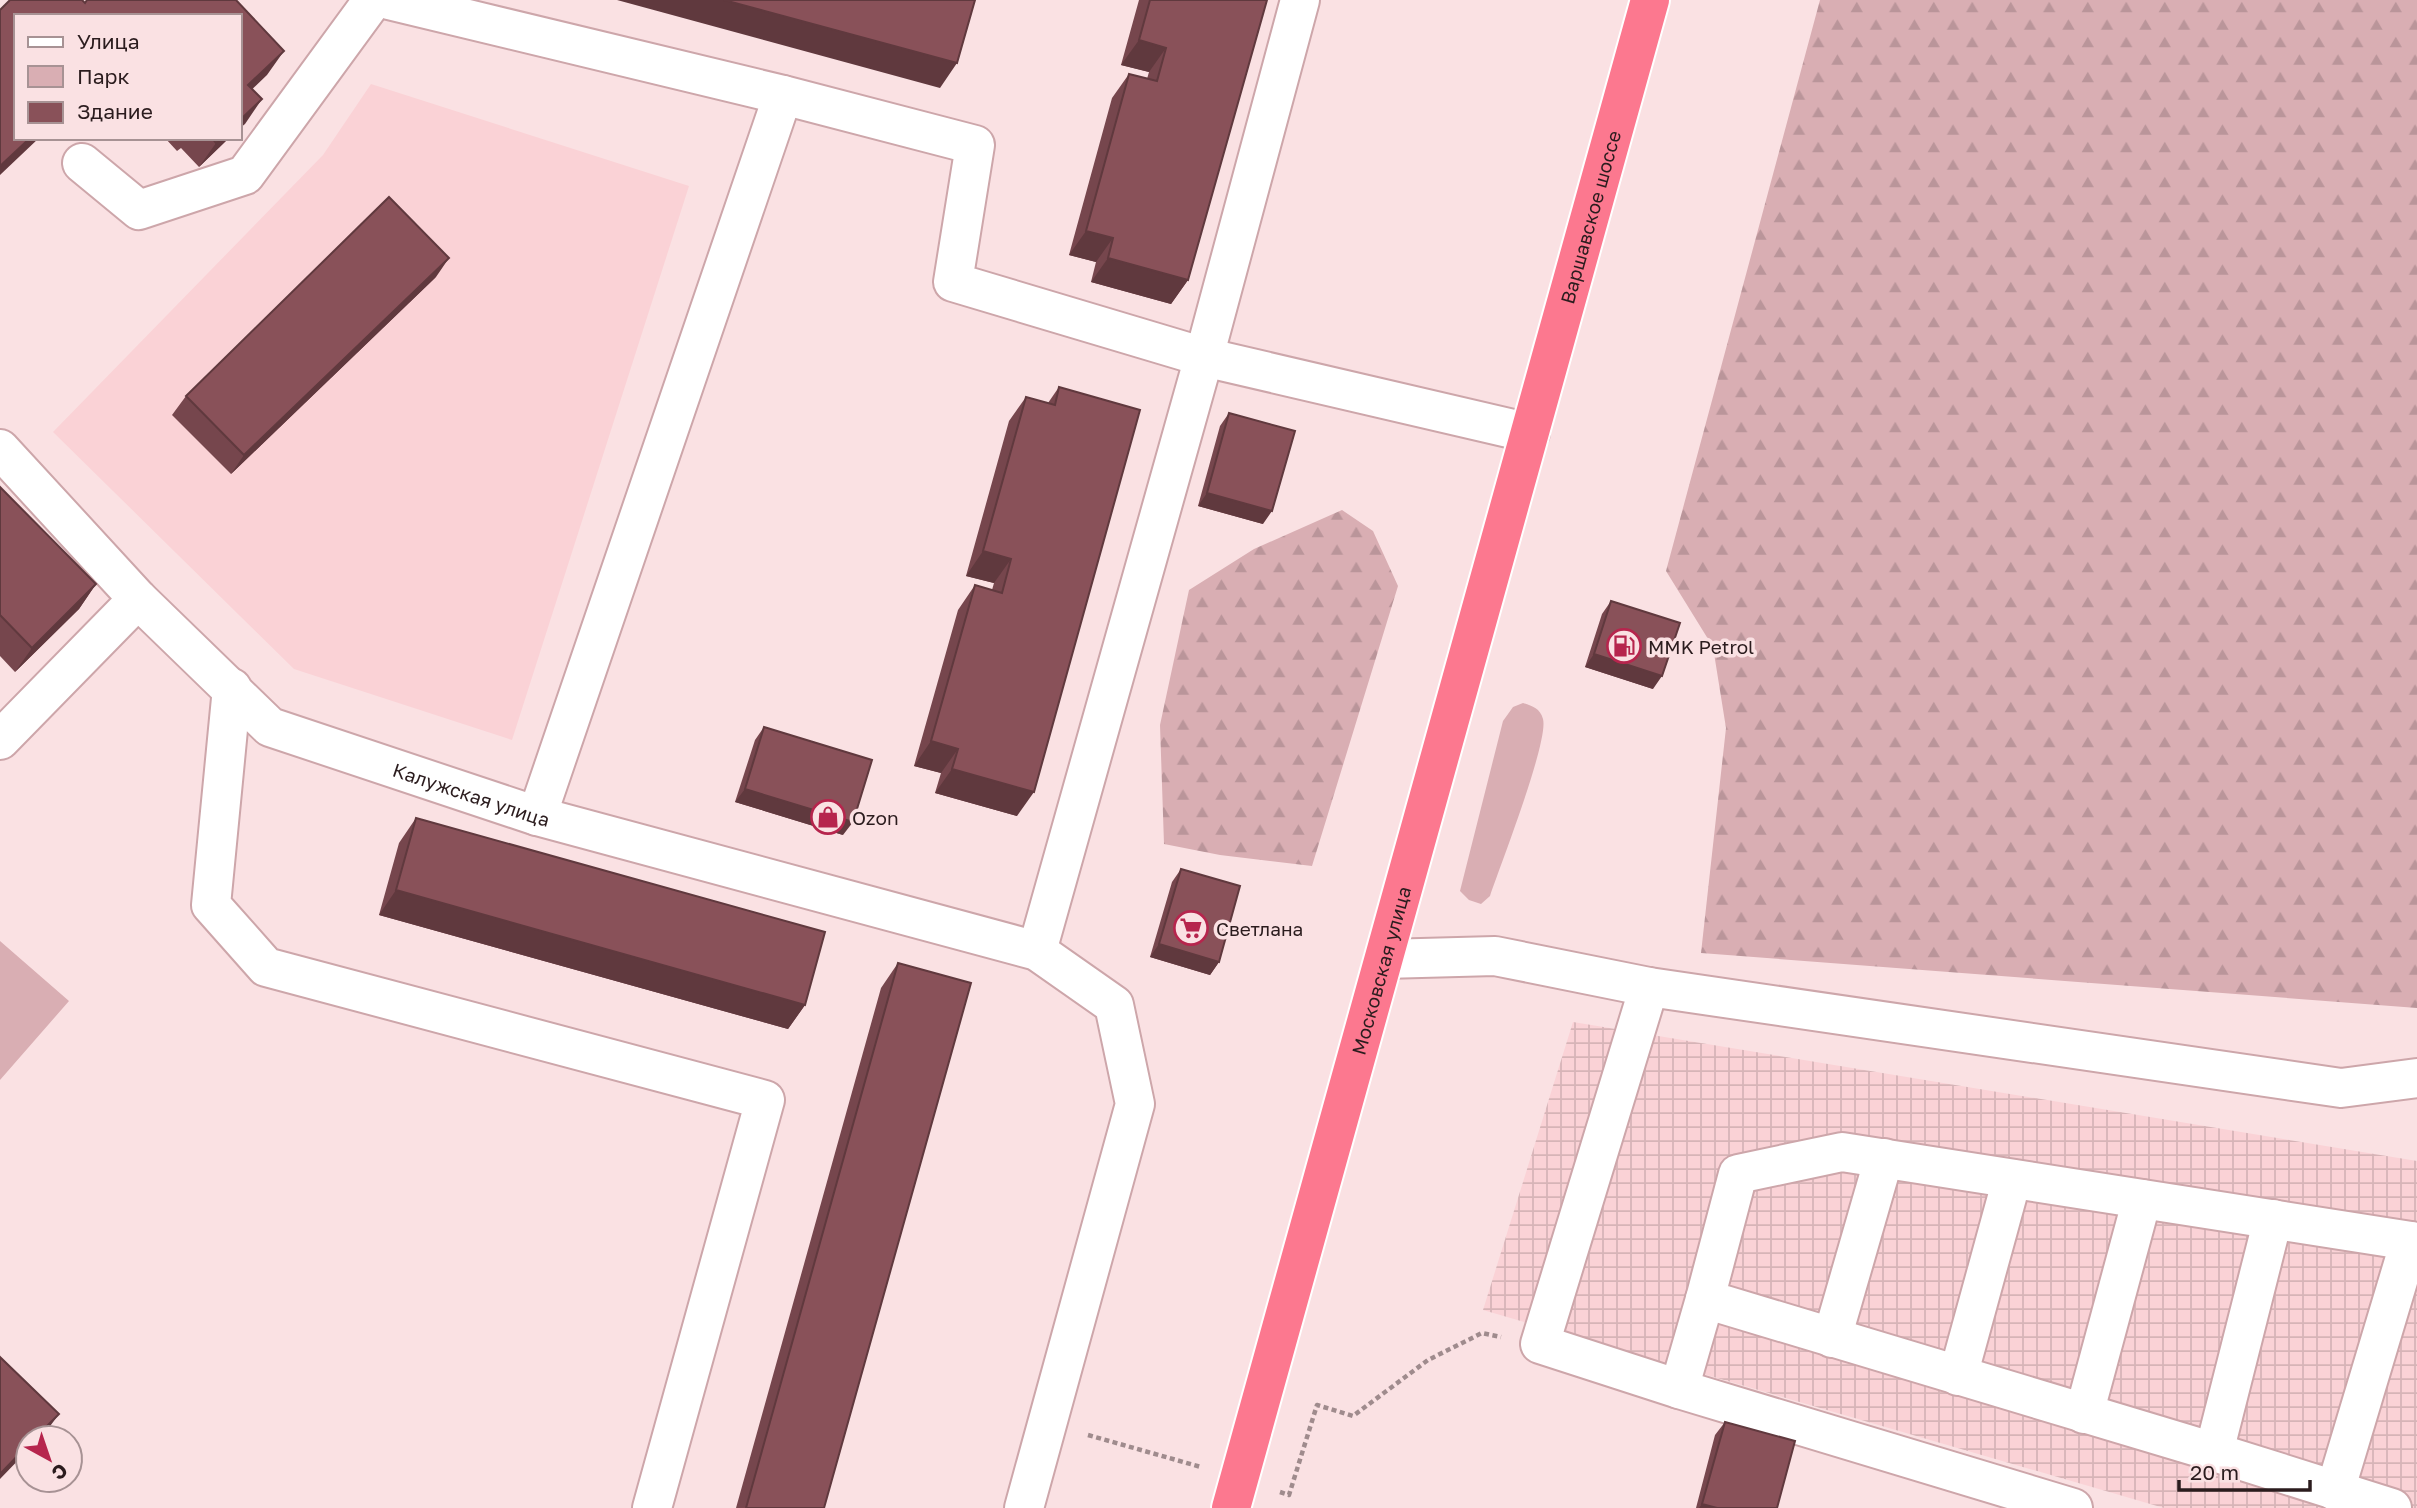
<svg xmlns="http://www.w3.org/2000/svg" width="2417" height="1508" viewBox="0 0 2417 1508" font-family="'Golos Text',sans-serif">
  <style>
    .built { fill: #fad2d6 }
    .industrial { fill: url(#industrial-grid) }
    .green { fill: #d9aeb3 }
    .forest { fill: url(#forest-firs) }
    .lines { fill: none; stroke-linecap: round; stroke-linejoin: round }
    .minor-casing { stroke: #cda6aa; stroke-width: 42 }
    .highway-casing { stroke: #fff; stroke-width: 42 }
    .path { stroke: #9f8b8d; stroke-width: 4.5; stroke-dasharray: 5 3.5; stroke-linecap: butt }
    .minor { stroke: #fff; stroke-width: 38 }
    .highway { stroke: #fc788f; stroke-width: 38 }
    .wall { fill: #76464d }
    .shaded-wall { fill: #60393e }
    .building { fill: #895159; stroke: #60393e; stroke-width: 2 }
    .labels { text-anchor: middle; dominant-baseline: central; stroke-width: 7; stroke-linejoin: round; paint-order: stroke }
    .street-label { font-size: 19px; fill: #2b1c1e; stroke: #fae1e3 }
    .poi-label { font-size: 19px; fill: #2b1c1e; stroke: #fae1e3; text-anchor: start }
  </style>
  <defs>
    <pattern id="industrial-grid" width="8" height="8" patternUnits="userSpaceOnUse" patternTransform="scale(1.75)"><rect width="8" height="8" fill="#fad2d6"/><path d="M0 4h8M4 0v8" fill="none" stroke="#d6b4b7"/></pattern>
    <pattern id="forest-firs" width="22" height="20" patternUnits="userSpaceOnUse" patternTransform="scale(1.75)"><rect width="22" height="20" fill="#d9aeb3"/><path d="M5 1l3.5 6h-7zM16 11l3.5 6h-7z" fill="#ba959a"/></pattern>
  </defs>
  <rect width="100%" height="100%" fill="#fae1e3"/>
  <path class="built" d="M371,84L689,186L512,740L294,669L53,432L323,155Z"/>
  <path class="industrial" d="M1573,1022L2417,1161V1508H2164L1483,1310Z"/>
  <path class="green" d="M1523,703C1532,706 1540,708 1543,719C1549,741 1500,866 1490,896L1481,904L1469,900L1460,891L1503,721L1513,707Z
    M0,941L69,1001L0,1080Z"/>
  <path class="forest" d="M1820,0H2417V1008L1701,953L1726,728L1713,647L1666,571Z
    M1342,510L1373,531L1398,586L1312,866L1220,855L1164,844L1160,725L1189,590L1254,549Z"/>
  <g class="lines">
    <g class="minor-casing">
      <g id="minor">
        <path d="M389,0L783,95L975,145L953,282L1204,357L1530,433"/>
        <path d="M82,163L139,210L245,175L373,0"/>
        <path id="s1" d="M0,449L138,599L270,727L537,816L1037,951L1114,1005L1135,1104L1024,1508"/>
        <path d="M232,688L211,905L266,967L765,1100L652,1508"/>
        <path d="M0,740L138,599"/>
        <path d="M537,816L783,95"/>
        <path d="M1037,951L1204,357L1300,0"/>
        <path d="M1384,959L1495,956L1649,987L2341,1088L2417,1078"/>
        <path d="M1649,987L1540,1344L1679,1389"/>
        <path d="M1705,1299L1679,1389L2073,1508"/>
        <path d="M1832,1338L1884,1158"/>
        <path d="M1958,1376L2012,1179"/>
        <path d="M2084,1414L2142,1199"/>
        <path d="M2214,1452L2273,1219"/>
        <path d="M2335,1491L2410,1241"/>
        <path d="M2392,1508L2214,1452L1705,1299L1738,1174L1842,1152L2417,1242"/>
      </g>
    </g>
    <g class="highway-casing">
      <g id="highway">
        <path id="s2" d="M1231,1508L1650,0"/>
      </g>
    </g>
    <path class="path" d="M1088,1435L1201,1467
      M1280,1492L1289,1495L1317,1405L1353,1416L1428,1360L1482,1333L1501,1337"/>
    <use href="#minor" class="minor"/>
    <use href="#highway" class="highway"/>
  </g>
  <path class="wall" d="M1139,0H1267L1188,280L1171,304L1091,282L1096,262L1069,255L1112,98L1129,74L1147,79L1149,72L1121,65Z
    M165,138H229L199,167L181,148L177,151Z
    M436,277L231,474L172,415L186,396Z
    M1059,387L1017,816L935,793L941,773L914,766L958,610L975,585L992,590L994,583L966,576L1009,421L1026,397L1048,403Z
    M1229,413L1263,524L1198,506L1220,426Z
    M0,487L96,584L79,609L15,672L0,656Z
    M1611,601L1653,689L1585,667L1602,614Z
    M764,727L843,835L735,802L755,740Z
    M416,818L805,1005L788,1029L379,915L399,843Z
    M1181,869L1219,962L1210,975L1150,957L1172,882Z
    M898,963L824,1508H736L881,988Z
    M1725,1422L1777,1508H1696L1715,1435Z"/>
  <path class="shaded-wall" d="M617,0H724L957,63L940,88Z
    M1139,40L1166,48L1149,72L1121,65Z
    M284,51L267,75L240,101L248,85Z
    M262,99L245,124L240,128V120Z
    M30,138H39L0,175V166Z
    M220,138H229L199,167L216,143Z
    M1086,231L1113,238L1096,262L1069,255Z
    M449,258L436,277L231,474L244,455Z
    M1108,258L1188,280L1171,304L1091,282Z
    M1207,493L1272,511L1263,524L1198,506Z
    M983,551L1011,559L994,583L966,576Z
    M96,584L79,609L15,672L32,648Z
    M1594,654L1662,676L1653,689L1585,667Z
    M931,741L958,749L941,773L914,766Z
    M952,769L1034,792L1017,816L935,793Z
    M745,789L853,822L843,835L735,802Z
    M396,890L805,1005L788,1029L379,915Z
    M1159,944L1219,962L1210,975L1150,957Z
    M59,1414L45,1433L40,1438H35Z
    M28,1445V1450L0,1479V1474Z
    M1702,1504L1717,1508H1699Z"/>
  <path class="building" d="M10,0H82L85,3L87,0H236L284,51L248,85L262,99L240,120V16H16V138H30L0,166V10Z
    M724,0H975L957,63Z
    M1150,0H1267L1188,280L1108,258L1113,238L1086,231L1129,74L1157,81L1166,48L1139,40Z
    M212,138H220L216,143Z
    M389,197L449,258L244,455L186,396Z
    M1059,387L1140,410L1034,792L952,769L958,749L931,741L975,585L1002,593L1011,559L983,551L1026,397L1055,405Z
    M1229,413L1295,431L1272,511L1207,493Z
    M0,487L96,584L32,648L0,615Z
    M1611,601L1680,623L1662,676L1594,654Z
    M764,727L872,760L853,822L745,789Z
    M416,818L825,932L805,1005L396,890Z
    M1181,869L1240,886L1219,962L1159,944Z
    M898,963L971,983L824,1508H746Z
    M0,1357L59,1414L35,1438H28V1445L0,1474Z
    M1725,1422L1795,1441L1777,1508H1717L1702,1504Z"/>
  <defs>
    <g id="fuel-ring" transform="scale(1.75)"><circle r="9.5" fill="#fae1e3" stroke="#b6254d" stroke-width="1.5"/><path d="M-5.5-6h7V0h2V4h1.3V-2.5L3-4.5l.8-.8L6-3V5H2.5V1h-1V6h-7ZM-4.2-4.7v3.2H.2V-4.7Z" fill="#b6254d"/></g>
    <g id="shop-ring" transform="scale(1.75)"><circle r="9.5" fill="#fae1e3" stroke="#b6254d" stroke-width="1.5"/><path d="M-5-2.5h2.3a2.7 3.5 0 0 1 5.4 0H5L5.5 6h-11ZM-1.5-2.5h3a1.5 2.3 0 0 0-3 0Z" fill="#b6254d"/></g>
    <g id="supermarket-ring" transform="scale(1.75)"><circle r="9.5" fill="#fae1e3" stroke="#b6254d" stroke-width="1.5"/><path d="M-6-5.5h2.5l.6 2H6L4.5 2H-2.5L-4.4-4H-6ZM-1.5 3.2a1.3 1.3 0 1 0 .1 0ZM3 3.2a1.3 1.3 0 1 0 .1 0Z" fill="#b6254d"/></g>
  </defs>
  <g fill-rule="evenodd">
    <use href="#fuel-ring" x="1624" y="646"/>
    <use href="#shop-ring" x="828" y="817"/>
    <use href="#supermarket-ring" x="1191" y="928"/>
  </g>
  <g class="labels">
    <g class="street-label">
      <text stroke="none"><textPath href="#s2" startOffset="1340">Варшавское шоссе</textPath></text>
      <text stroke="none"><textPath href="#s1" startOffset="600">Калужская улица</textPath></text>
      <text stroke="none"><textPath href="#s2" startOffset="558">Московская улица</textPath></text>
    </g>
    <g class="poi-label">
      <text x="1648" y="646">MMK Petrol</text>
      <text x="852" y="817">Ozon</text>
      <text x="1216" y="928">Светлана</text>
    </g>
  </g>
  <rect x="14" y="14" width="228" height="126" fill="#fae1e3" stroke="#a79294" stroke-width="2"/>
  <rect x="28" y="37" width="35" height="10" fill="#ffffff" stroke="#a79294" stroke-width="2"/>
  <text x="77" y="49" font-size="21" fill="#2b1c1e">Улица</text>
  <rect x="28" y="66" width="35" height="21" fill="#d9aeb3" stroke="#a79294" stroke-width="2"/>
  <text x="77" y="84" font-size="21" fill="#2b1c1e">Парк</text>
  <rect x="28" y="102" width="35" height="21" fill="#895159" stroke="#a79294" stroke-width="2"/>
  <text x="77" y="119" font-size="21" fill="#2b1c1e">Здание</text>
  <g transform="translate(49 1459) rotate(140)"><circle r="33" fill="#fae1e3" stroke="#a79294" stroke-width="2"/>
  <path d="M0-5L12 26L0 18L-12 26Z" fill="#b6254d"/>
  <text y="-10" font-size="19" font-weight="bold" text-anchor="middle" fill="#2b1c1e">С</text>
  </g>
  <path d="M2179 1480v10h131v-10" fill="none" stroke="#2b1c1e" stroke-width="3.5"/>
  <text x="2190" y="1480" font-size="21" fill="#2b1c1e" stroke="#fae1e3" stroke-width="5" paint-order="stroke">20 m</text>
</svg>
